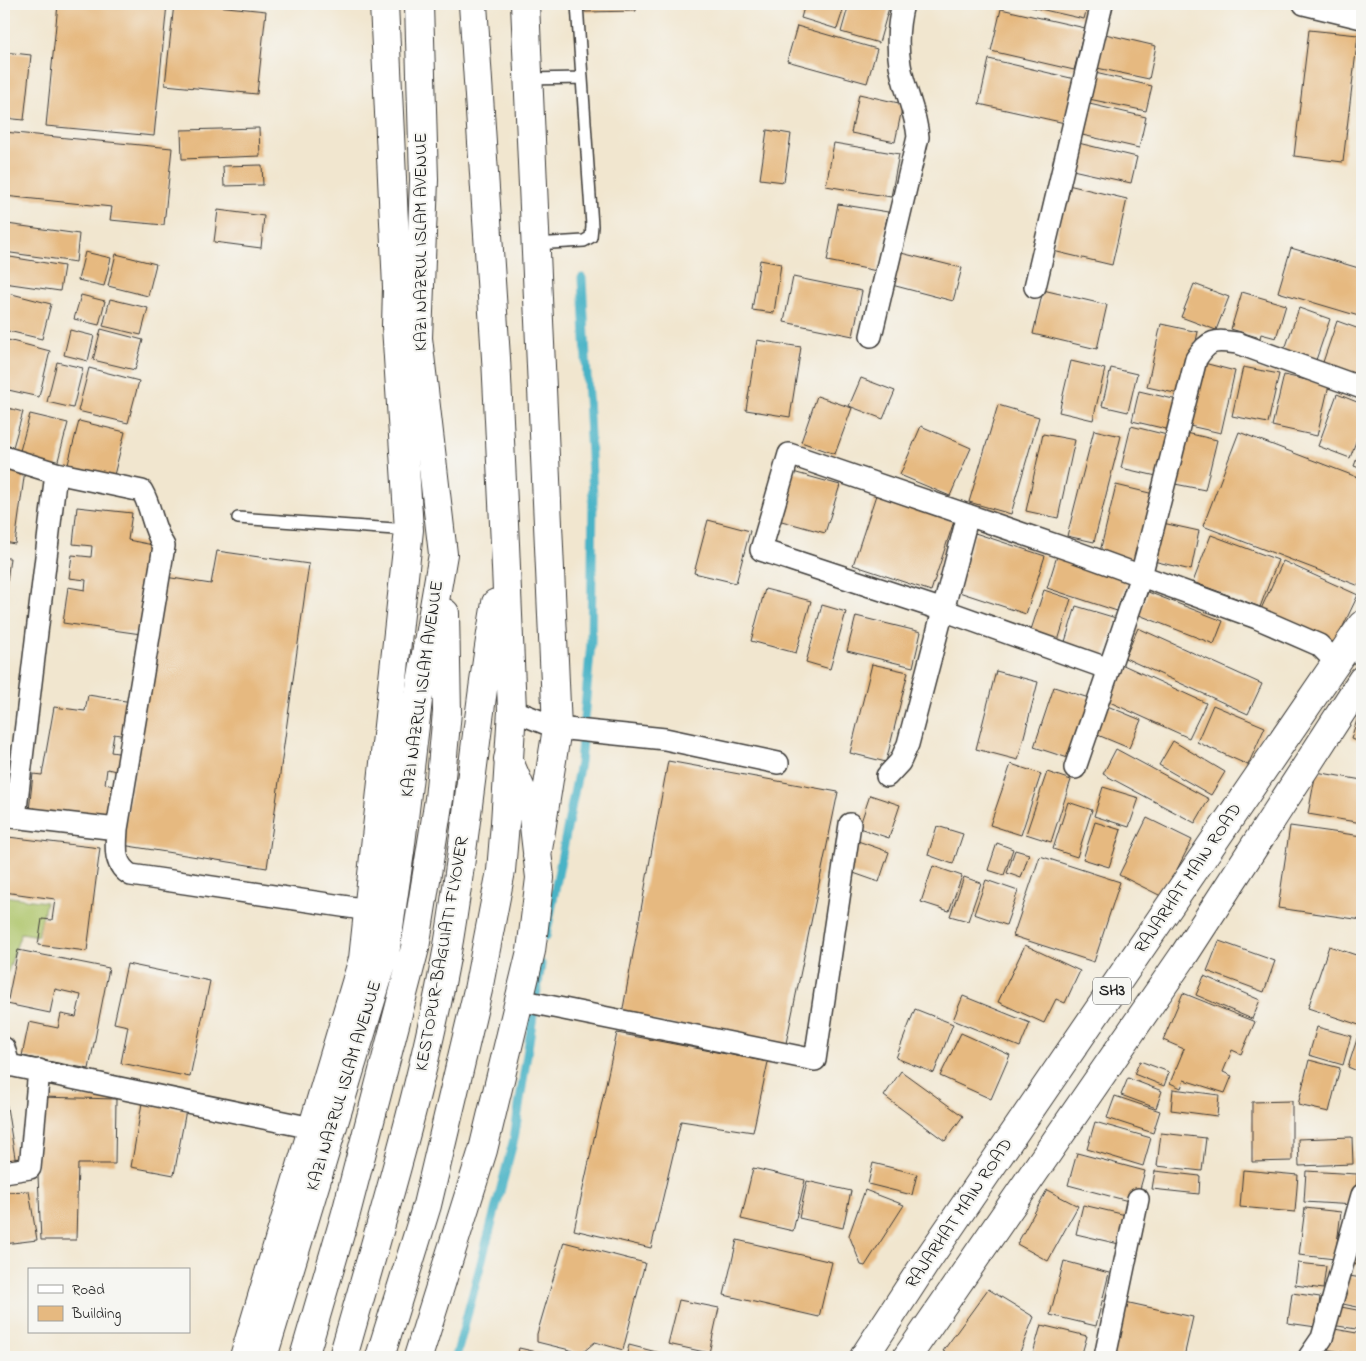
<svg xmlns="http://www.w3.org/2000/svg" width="1366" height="1361" viewBox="0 0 1366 1361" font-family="'Indie Flower',sans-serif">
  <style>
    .green { fill: #aec56a; stroke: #657043 }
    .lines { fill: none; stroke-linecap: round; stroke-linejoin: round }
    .stream { stroke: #49b3c6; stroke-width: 9 }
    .building { fill: #e6b980 }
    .lane-casing { stroke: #3c3a37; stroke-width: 14 }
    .street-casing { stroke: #3c3a37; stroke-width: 24 }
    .secondary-casing { stroke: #3c3a37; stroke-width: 30 }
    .primary-casing { stroke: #3c3a37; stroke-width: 30 }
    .lane { stroke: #fff; stroke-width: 11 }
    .street { stroke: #fff; stroke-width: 21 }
    .secondary { stroke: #fff; stroke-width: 28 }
    .primary { stroke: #fff; stroke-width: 28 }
    .labels { text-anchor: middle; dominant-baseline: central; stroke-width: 4.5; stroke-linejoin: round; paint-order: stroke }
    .shield { fill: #f6f6f2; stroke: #5d5d5c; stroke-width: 1 }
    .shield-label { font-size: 16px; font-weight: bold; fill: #1c1c1c }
    .street-label { font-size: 18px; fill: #1c1c1c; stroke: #f6f6f2 }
  </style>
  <rect width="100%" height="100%" fill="#f6f6f2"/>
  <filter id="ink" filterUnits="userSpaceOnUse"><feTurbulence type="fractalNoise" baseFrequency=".02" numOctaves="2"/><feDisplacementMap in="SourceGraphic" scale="10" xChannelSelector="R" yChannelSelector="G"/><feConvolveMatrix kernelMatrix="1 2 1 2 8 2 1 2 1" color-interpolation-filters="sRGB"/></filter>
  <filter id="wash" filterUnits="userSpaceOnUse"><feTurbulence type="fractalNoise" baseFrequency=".0096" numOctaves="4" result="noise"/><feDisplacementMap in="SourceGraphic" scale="20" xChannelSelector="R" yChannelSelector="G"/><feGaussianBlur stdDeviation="1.12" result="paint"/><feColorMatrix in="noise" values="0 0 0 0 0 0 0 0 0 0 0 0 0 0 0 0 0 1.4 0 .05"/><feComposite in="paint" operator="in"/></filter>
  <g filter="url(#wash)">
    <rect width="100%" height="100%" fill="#f1e6cf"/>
    <path class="green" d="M4,896L46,902L38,936L21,933L8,972H4Z"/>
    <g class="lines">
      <path class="stream" d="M546,936L580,763L591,643L593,496L582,278
        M456,1357L514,1139L541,964"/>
    </g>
    <g id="blocks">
      <path class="building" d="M58,4H167L154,136L46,126Z
        M174,4H197L266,11L257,94L165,85Z
        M585,4H636V11L585,12Z
        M805,4H845L837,29L801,18Z
        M849,4H890L879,43L841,32Z
        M1032,4H1088L1084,19L1031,7Z
        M1001,9L1085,28L1074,70L991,51Z
        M797,26L877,49L867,83L787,61Z
        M1309,30L1358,35L1343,162L1294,156Z
        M1105,34L1156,46L1149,79L1097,68Z
        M4,52L31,55L24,120L4,118Z
        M989,59L1075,79L1065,123L979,104Z
        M1095,73L1152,86L1146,111L1089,99Z
        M859,94L903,104L895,142L851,133Z
        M1085,103L1146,117L1139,148L1078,134Z
        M1361,106H1362V126L1359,125Z
        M259,128L260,156L182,159L181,130Z
        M767,130L791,134L784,182L760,179Z
        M4,132L172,148L164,225L110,220L112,207L4,196L7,175L4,174Z
        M1074,142L1137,157L1131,183L1068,169Z
        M834,143L899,154L891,197L826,186Z
        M262,165L263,185L224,186L223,166Z
        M1068,185L1127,199L1112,265L1053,251Z
        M838,204L888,212L877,271L827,261Z
        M218,210L264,216L261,248L214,242Z
        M7,224L79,234L76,262L4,252Z
        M1291,248L1362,269V317L1278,292Z
        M85,252L111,258L104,286L78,280Z
        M897,252L962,268L953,301L888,284Z
        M116,254L156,264L148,296L108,286Z
        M4,256L64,266L60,291L4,283Z
        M760,260L781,264L774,313L752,310Z
        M793,277L862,291L853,336L784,322Z
        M1194,284L1229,297L1216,330L1181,317Z
        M1043,290L1107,305L1097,349L1033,334Z
        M4,292L51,304L42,339L4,330Z
        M1242,292L1286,305L1276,338L1261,334L1260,338L1231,329Z
        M81,295L105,301L99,325L74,319Z
        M110,299L148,308L141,335L103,326Z
        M1299,308L1330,319L1315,363L1284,352Z
        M1337,321L1362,330V360L1356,379L1321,368Z
        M1161,324L1198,332L1184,395L1147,387Z
        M101,329L143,340L135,370L93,360Z
        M70,330L94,336L88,361L64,355Z
        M4,339L50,351L39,397L4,389Z
        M757,340L801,347L790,417L746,410Z
        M1071,361L1105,369L1093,420L1059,412Z
        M57,362L83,368L73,408L47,402Z
        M1200,362L1235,371L1221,433L1185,425Z
        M1243,367L1279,374L1268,423L1232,416Z
        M89,368L139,381L128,423L78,411Z
        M1111,368L1137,374L1128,412L1102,406Z
        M1284,375L1329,385L1317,436L1272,426Z
        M861,378L895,391L883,419L849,406Z
        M1139,391L1182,401L1175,431L1132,421Z
        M1337,394L1362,404V425L1350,458L1318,446Z
        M817,396L852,408L835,454L801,442Z
        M998,405L1039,417L1011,514L969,502Z
        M4,407L23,412L13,447L4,445Z
        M30,414L68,423L56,468L18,458Z
        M79,421L125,432L113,479L67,468Z
        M921,426L971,448L950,496L900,475Z
        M1131,426L1171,436L1161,477L1121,468Z
        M1094,430L1121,436L1094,542L1067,536Z
        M1182,432L1217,440L1205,490L1170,483Z
        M1239,432L1362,479V587L1203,526Z
        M1043,434L1075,440L1058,518L1026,511Z
        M1362,445V469L1354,466Z
        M4,467L25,470L15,544L4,542Z
        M793,472L840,485L825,533L778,520Z
        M1116,485L1158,495L1142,566L1099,556Z
        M876,495L954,521L931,591L853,565Z
        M77,507L132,513L128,540L158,546L141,634L63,623L68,587L85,590L86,580L69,578L72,555L91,557L92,546L73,544Z
        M708,520L750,531L736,583L694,573Z
        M1158,522L1199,531L1191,570L1149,560Z
        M975,533L1045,556L1026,614L956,591Z
        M1211,535L1278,560L1260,607L1193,582Z
        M217,551L309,564L267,868L122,845L165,577L211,584Z
        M1057,556L1128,579L1117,611L1047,588Z
        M4,558H10L5,598H4Z
        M1283,561L1358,595L1335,643L1261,609Z
        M765,589L811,601L796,653L751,641Z
        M1044,590L1071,599L1057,644L1029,636Z
        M1148,592L1223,621L1214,644L1139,615Z
        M822,605L846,612L830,669L806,662Z
        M1076,606L1116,618L1104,657L1064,645Z
        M856,616L921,632L913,667L847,651Z
        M1138,628L1262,684L1248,714L1125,658Z
        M1119,663L1206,703L1189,738L1103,699Z
        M872,664L908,672L886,762L850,753Z
        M996,671L1038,682L1018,760L976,749Z
        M1054,687L1092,699L1071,759L1034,747Z
        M88,695L132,702L126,736L114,734L111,752L124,754L121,772L107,769L105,784L118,787L112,825L29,811L33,774L42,775L54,707L85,711Z
        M1362,704V742L1351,739Z
        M1105,705L1141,720L1129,748L1093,733Z
        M1213,705L1265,727L1248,765L1197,742Z
        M1173,741L1225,772L1211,795L1159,765Z
        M1116,749L1209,799L1195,823L1103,774Z
        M668,761L838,792L785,1048L622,1014Z
        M1011,764L1041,774L1021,835L990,825Z
        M1047,772L1071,780L1051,842L1026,834Z
        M1316,772L1362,780V823L1308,814Z
        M1103,787L1139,798L1129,827L1094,816Z
        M870,795L900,805L889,838L859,828Z
        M1068,802L1092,810L1077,857L1053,849Z
        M1147,818L1192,840L1163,897L1119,875Z
        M1095,822L1121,830L1109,867L1083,859Z
        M937,826L963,834L953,864L928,855Z
        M1290,826L1362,836V920L1278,908Z
        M8,837L100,848L87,951L38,945L42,919L52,920L55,899L4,892Z
        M855,840L889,852L879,882L845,870Z
        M997,843L1013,849L1004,875L988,870Z
        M1015,850L1029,854L1021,878L1007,873Z
        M1040,856L1120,882L1094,962L1013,936Z
        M933,866L962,876L949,911L921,902Z
        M964,877L981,883L968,921L950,916Z
        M986,880L1018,891L1006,925L974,914Z
        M1219,941L1275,961L1264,992L1207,971Z
        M1025,945L1080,971L1065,1003L1056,999L1044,1023L998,1002Z
        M1329,946L1362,957V1026L1308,1008Z
        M18,950L109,968L89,1069L22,1056L29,1022L58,1028L61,1014L76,1017L81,995L55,989L50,1013L7,1004Z
        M127,964L210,981L190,1077L121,1063L128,1026L114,1023Z
        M1204,976L1260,1000L1252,1019L1196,995Z
        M1183,993L1255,1022L1241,1054L1232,1050L1223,1072L1232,1076L1225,1093L1184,1080L1181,1088L1170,1083L1184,1049L1163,1040Z
        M963,996L1030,1023L1020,1047L953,1020Z
        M915,1009L953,1024L934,1073L896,1058Z
        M1317,1027L1351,1036L1343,1065L1309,1055Z
        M617,1033L768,1062L753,1132L681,1121L651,1248L574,1230Z
        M961,1033L1010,1055L991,1099L940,1076Z
        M1359,1033H1362V1073L1348,1067Z
        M1309,1060L1340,1068L1329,1112L1298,1105Z
        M1140,1061L1169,1072L1164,1086L1134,1074Z
        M901,1071L963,1116L945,1141L884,1096Z
        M1128,1078L1162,1091L1156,1108L1121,1095Z
        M1173,1089L1219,1095L1217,1116L1171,1110Z
        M1115,1096L1160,1111L1153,1133L1107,1118Z
        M41,1097L116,1099L115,1164H78L76,1240H41L37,1154Z
        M4,1101H6L16,1164L4,1166Z
        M1292,1101V1161L1252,1162V1102Z
        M142,1103L186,1110L174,1175L131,1167Z
        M1095,1122L1151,1138L1143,1166L1087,1149Z
        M1161,1133L1206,1138L1202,1171L1157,1166Z
        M1352,1137L1353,1164L1299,1166L1298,1139Z
        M1077,1153L1145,1171L1136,1203L1068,1185Z
        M873,1163L917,1174L912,1195L868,1184Z
        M753,1168L805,1180L793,1231L741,1219Z
        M1243,1170L1298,1175L1295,1212L1240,1207Z
        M1155,1171L1200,1176L1199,1194L1152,1189Z
        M1306,1171L1357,1174L1355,1205L1304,1202Z
        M807,1181L851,1191L843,1228L799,1218Z
        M865,1190L904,1205L865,1266L861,1265L849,1235Z
        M1047,1190L1078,1206L1048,1261L1017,1244Z
        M29,1191L37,1240L4,1244V1192Z
        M1083,1205L1126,1215L1119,1244L1076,1234Z
        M1305,1208L1341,1212L1335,1259L1299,1255Z
        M1362,1218V1266L1347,1263Z
        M737,1240L832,1262L819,1317L724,1295Z
        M564,1242L645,1263L623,1350L595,1342L582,1353L537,1342V1334Z
        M1064,1261L1109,1273L1096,1326L1050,1315Z
        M1298,1263L1326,1266L1323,1289L1295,1285Z
        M1349,1276L1362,1278V1308L1343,1304Z
        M988,1289L1034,1317L1018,1357H955L943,1351Z
        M1292,1293L1320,1297L1316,1327L1288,1323Z
        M679,1300L719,1308L709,1353L668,1344Z
        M1125,1302L1193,1317L1184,1357H1112Z
        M1336,1306L1362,1311V1330L1332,1325Z
        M1041,1325L1087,1336L1081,1357H1032Z
        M1329,1328L1362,1334L1361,1356L1325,1349Z
        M629,1345L676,1357H626Z
        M519,1348L555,1356V1357H517Z
        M1319,1351L1339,1357H1318Z"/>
    </g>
  </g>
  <g filter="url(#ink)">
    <use href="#blocks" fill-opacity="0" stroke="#3c3a37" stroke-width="1"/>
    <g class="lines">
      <g class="lane-casing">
        <path id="lane" d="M528,79L582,78
          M535,244L584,241L591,237L592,226L577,4
          M238,518L409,530"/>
      </g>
      <g class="street-casing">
        <path id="street" d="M1304,4L1362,18
          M1035,287L1102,4
          M871,336L918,137C916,111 904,90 900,65C897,46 898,23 903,4
          M4,457L56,473L142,491C152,508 152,528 164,546L117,829C116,847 113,865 131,875L369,910
          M1109,669L943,610L761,550L789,454L1073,551L1257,618L1319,645L1337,663
          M512,710L557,728L665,739L778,763
          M1075,768L1141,576L1196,359C1209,339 1215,340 1237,343L1362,388
          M887,776L900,762L908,744L968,515
          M4,816L117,829
          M15,817L56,473
          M519,1000L815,1060L850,824
          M4,1048L9,1065L312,1128
          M4,1172L30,1168L39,1070
          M1105,1357L1138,1199
          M1309,1357L1322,1338L1362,1195"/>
      </g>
      <g class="secondary-casing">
        <path id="secondary" d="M525,4L557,728L537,856
          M244,1357L363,959L409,530L396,326L397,287L384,4
          M418,1357L483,1150L531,951L540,878L533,817L508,759"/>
      </g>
      <g class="primary-casing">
        <path id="primary" d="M263,1357L385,954L400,852L418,700L443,554L418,338L424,180L419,4
          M304,1357L346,1213L415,948L439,799L447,712L445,613
          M343,1357C381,1223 422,1090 447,952C467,836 476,719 496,603
          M380,1357L427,1205L478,990L501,871L505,823L512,710L505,544L496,358L473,4
          M864,1357L926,1262L1362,625
          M907,1357L1184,955L1362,680"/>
      </g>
      <use href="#lane" class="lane"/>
      <use href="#street" class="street"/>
      <use href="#secondary" class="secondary"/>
      <use href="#primary" class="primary"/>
    </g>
  </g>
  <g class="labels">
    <rect class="shield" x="1093" y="977.5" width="38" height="27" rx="4"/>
    <g class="shield-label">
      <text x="1112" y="991">SH3</text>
    </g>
    <g class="street-label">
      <text transform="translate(422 242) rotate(-90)">KAZI NAZRUL ISLAM AVENUE</text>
      <text transform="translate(423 689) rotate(-82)">KAZI NAZRUL ISLAM AVENUE</text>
      <text transform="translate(1189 879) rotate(-56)">RAJARHAT MAIN ROAD</text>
      <text transform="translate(443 954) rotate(-80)">KESTOPUR-BAGUIATI FLYOVER</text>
      <text transform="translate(345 1086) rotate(-73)">KAZI NAZRUL ISLAM AVENUE</text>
      <text transform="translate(960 1214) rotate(-56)">RAJARHAT MAIN ROAD</text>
    </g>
  </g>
  <rect width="1366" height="1361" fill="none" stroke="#f6f6f2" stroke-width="20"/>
  <rect x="28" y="1268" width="162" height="65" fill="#f6f6f2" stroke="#9f9f9c"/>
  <rect x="38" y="1285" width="25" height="8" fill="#ffffff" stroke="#9f9f9c"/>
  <text x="72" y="1294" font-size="15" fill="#1c1c1c">Road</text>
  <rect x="38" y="1306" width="25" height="15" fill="#e6b980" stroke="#9f9f9c"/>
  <text x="72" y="1318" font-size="15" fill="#1c1c1c">Building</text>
</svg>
